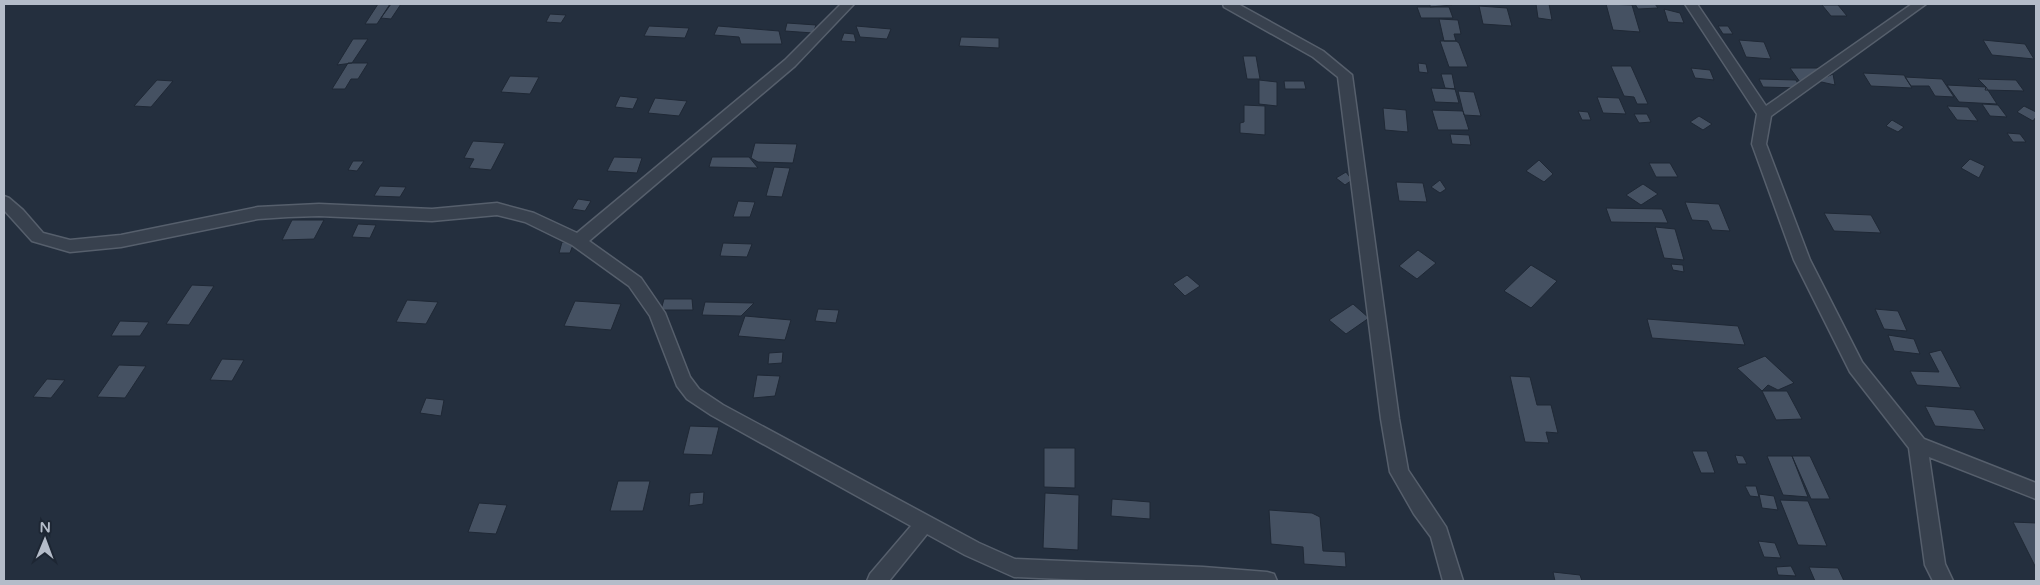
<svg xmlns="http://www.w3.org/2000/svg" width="2040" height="585" viewBox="0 0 2040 585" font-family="'Varela Round',sans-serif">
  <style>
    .building { fill: #455162; stroke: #1f2835 }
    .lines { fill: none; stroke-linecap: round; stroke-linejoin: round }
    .minor-casing { stroke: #565f6c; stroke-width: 3 }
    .minor { fill: #38414e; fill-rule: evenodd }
  </style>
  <rect width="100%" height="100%" fill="#242f3e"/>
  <path class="building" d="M378,4H390L377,24H365Z
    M391,4H401L391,19L381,18Z
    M1430,4H1452V5L1430,7Z
    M1536,4H1549L1552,20L1538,18Z
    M1606,4L1632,5L1640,32L1613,30Z
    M1635,4H1655L1658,8L1638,9Z
    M1822,5H1838L1847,16H1831Z
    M1479,6L1507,8L1512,26L1483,24Z
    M1417,7H1449L1453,18H1421Z
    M1664,9L1680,13L1684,23L1668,22Z
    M550,14L566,15L561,23L546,22Z
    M1439,19L1458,20L1461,34H1454L1456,41H1444Z
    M787,23L816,25L813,33L785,31Z
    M649,26L689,28L685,38L644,36Z
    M718,26L779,31L782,44H741L739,37L714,35Z
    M856,26L891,29L887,39L860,37Z
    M1718,26H1728L1733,34H1723Z
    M844,33L854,34L856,42L841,41Z
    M961,37L999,38V48L959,46Z
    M353,39H368L352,63L337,65Z
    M1739,40L1764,42L1771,59L1746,57Z
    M1983,40L2025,44L2034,59L1992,55Z
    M1440,41H1456L1459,43L1468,67H1449Z
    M1243,56H1256L1260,79H1247Z
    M348,63H368L358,79H351L345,89H332Z
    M1418,63L1426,64L1428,73L1419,72Z
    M1611,66H1631L1648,104H1637L1634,97L1624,96Z
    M1691,68L1710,70L1714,80L1695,78Z
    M1790,68H1820L1800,82Z
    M1863,73L1904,75L1912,88L1871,86Z
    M1441,74H1452L1455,89L1445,88Z
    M1833,74L1835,85L1817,81Z
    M510,76L539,77L530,94L501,92Z
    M1905,77L1942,79L1954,97L1935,96L1929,86H1911Z
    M1759,79L1796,80L1800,88L1763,87Z
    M1978,79L2016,80L2024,91L1985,90L1986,87Z
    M157,80L173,81L151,107L134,106Z
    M1259,80L1277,82V106L1259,104Z
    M1284,81H1304L1306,89H1285Z
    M1947,85L1986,87L1997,104L1959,102Z
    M1431,88L1455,89L1459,103L1435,102Z
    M1458,91L1474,92L1481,116L1464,115Z
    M620,96L638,98L633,109L615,107Z
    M1597,97L1619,98L1626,114L1603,113Z
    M655,98L687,101L679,116L648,113Z
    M1982,104L1998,105L2007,117L1990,116Z
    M1244,105L1265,106V135L1240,133V123L1244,122Z
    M1947,106L1968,107L1978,121L1957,120Z
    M2024,106L2036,112V117L2033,121L2017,112Z
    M1383,108L1406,110L1408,132L1385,130Z
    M1432,110L1463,111L1469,130H1438Z
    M1578,111L1588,112L1591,120H1582Z
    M1634,114H1647L1651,122L1639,123Z
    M1699,116L1712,124L1703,130L1690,122Z
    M1892,120L1904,127L1898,132L1886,126Z
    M2007,133L2020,134L2026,142H2013Z
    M1450,134L1469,135L1471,145L1452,144Z
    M473,141L505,143L491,170L469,168L474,159L464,158Z
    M755,143L797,144L793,163L758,162L751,158Z
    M614,157L642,158L637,173L607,171Z
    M712,157H749L758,168L709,167Z
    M1970,159L1985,166L1979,178L1961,168Z
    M1539,160L1553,174L1544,182L1526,171Z
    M353,161H364L357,171L348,170Z
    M1649,163H1670L1678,177H1656Z
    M774,167L790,168L782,197L766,196Z
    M1346,172L1352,180L1345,185L1336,178Z
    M1440,180L1446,189L1440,193L1431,187Z
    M1396,182L1423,183L1427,202L1399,201Z
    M1643,184L1658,194L1641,205L1626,195Z
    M380,186L406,187L400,197L374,196Z
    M578,199L591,201L585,211L572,209Z
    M738,201L755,202L750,217H733Z
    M1685,202L1719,204L1730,231L1712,230L1708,221L1692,220Z
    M1606,208L1662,209L1668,223L1611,222Z
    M1824,213L1871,215L1881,233L1834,231Z
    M292,220H324L314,239L282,240Z
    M358,224L376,225L370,238L352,237Z
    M1655,227L1675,229L1684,260L1664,258Z
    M562,242H574L570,253H559Z
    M723,243L752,244L747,257L720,256Z
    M1418,250L1436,263L1417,279L1399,266Z
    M1671,264L1683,265L1684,272L1673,270Z
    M1531,265L1557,281L1531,308L1504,291Z
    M1187,275L1200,286L1185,296L1173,284Z
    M192,285L214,286L189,325L166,324Z
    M664,299H692L693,310H661Z
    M407,300L438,302L426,324L396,322Z
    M575,301L621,304L611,330L564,326Z
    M705,302L754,303L741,316L702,315Z
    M1353,304L1369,318L1346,334L1329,320Z
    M818,309L839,310L836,323L815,321Z
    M1875,309L1898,311L1907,331L1884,329Z
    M745,316L791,320L785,340L738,336Z
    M1647,319L1738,326L1745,345L1652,338Z
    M120,321L149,322L140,336H111Z
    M1888,335L1914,339L1920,354L1894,351Z
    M1941,350L1961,388L1917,385L1910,371L1939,372L1929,353Z
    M783,352L782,363L768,364L769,353Z
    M1765,356L1794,383L1778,390L1768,385L1762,391L1737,368Z
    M222,359L244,360L232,381L210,380Z
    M119,365L146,366L125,398L97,397Z
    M757,375L780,376L775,396L753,398Z
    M1510,376L1530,377L1537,405H1551L1558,433L1546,432L1549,443L1525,442Z
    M47,379L65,380L51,398L33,397Z
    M1762,391H1787L1802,419L1776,420Z
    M426,398L444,400L441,416L420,413Z
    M1925,406L1974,410L1985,430L1935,426Z
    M690,426L719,427L712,455L683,454Z
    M1044,448H1075V488L1044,487Z
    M1692,451H1707L1715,473H1701Z
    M1735,455L1743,456L1747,464H1738Z
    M1767,456H1792L1808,497L1783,495Z
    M1792,456H1810L1830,499H1811Z
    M618,481H650L643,511H610Z
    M1745,486H1756L1759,497L1750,496Z
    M704,492L703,504L689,506L690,493Z
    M1045,493L1079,495L1078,550L1043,548Z
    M1759,494L1774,496L1778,510L1762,508Z
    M1112,499L1150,502V519L1111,516Z
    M1780,500L1808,501L1827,546L1798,545Z
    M479,503L507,505L496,534L468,532Z
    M1269,510L1312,513L1320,517L1323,551L1345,552L1346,567L1304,564L1303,547L1271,544Z
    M2013,522L2036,523V568Z
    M1758,541L1775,543L1781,558L1764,557Z
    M1791,566L1796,576L1778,575L1776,567Z
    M1809,567L1838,568L1844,581H1815Z
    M1553,572L1580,575L1582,581H1555Z"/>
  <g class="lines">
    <g class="minor-casing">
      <path id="minor" d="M841,4H854L795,66L589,241L641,278L665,313L690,377L699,389L723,405L979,543L1015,559L1203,567L1267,572L1274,574L1277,581H1110L1014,577L965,555L927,534L889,581H867L870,574L911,526L711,415L687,399L677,386L650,316L629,286L572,245L525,222L497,215L432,221L319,216L288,217L258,219L121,247L70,252L32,241L4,210V196L9,198L23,210L43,233L70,240L121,235L258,207L319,204L432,209L497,203L534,213L577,233L785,60Z
        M1223,4H1238L1323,51L1352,75L1399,419L1408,470L1446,527L1463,581H1443L1431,537L1414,514L1390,472L1381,419L1338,77L1313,57L1224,7Z
        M1685,4H1697L1766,106L1912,4H1926L1771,116L1766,144L1810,260L1862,362L1924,439L2036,483V499L1929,457L1945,564L1953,581H1933L1925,565L1909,448L1850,372L1794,260L1752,144L1757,114Z"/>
    </g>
    <use href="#minor" class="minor"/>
  </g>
  <rect width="2040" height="585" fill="none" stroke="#b4bcc9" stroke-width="10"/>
  <g transform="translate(45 540) rotate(1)" stroke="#1d2633" stroke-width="4" paint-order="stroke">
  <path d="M0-4L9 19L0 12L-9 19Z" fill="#b4bcc9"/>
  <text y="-8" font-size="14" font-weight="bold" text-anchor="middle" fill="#b4bcc9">N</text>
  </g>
</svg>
